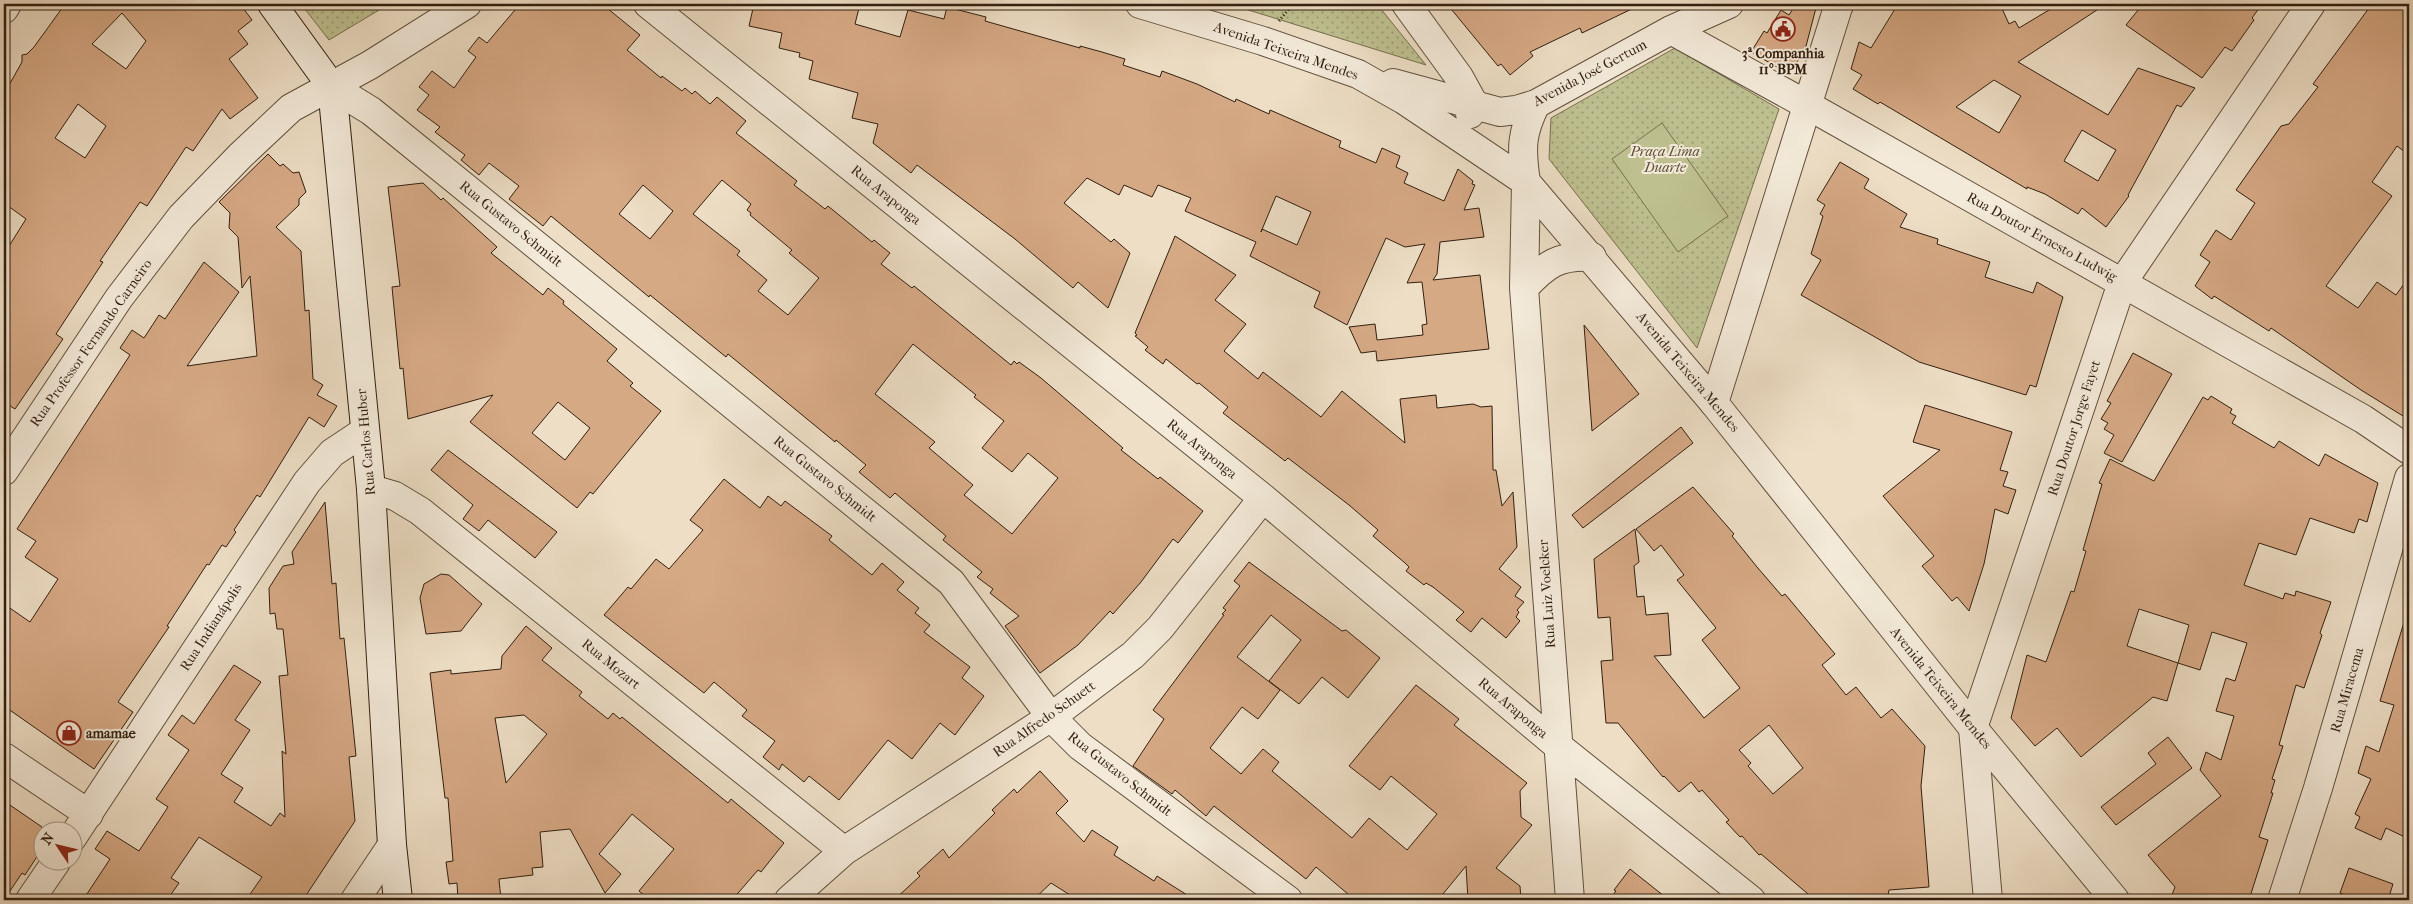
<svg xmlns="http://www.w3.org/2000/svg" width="2413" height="904" viewBox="0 0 2413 904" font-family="'IM FELL French Canon',serif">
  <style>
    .park { fill: url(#park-dots); stroke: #787050 }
    .garden { fill: #bec090; stroke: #787050 }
    .building { fill: #d6a985; stroke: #321f10; fill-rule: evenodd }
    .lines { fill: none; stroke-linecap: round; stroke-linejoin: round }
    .minor-casing { stroke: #614f3d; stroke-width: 30 }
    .tertiary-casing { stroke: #614f3d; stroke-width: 30 }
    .secondary-casing { stroke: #321f10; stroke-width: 30 }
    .path { stroke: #321f10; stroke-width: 3; stroke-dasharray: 1 2.5; stroke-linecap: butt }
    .minor { stroke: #f3ead9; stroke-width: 28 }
    .tertiary { stroke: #f3ead9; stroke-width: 28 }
    .secondary { stroke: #f3ead9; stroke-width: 28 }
    .labels { text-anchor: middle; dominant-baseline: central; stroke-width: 4; stroke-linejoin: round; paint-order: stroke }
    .street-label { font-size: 14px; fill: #321f10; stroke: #f3ead9 }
    .poi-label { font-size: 14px; font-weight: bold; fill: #321f10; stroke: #f3ead9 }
    .park-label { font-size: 14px; font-style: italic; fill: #5c4f36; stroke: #f3ead9 }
  </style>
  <defs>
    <pattern id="park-dots" width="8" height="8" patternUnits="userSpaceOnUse" patternTransform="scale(1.25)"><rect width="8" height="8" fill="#bec090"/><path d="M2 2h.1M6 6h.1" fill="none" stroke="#9b9b74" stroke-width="1.8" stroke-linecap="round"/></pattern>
  </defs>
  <rect width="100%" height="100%" fill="#eddec5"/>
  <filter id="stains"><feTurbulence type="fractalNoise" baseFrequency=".004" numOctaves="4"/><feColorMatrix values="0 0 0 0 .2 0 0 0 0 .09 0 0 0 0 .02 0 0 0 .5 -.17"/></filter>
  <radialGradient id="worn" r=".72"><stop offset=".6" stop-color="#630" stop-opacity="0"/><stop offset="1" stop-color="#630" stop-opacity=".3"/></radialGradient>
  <path class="park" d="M301,4H389L329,40Z
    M1229,4H1377L1426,65Z
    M1675,48L1779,109L1697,348L1549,159L1551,118Z"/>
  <path class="garden" d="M1662,123L1728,216L1678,252L1612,159Z"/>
  <path class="building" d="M65,4H240L252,20L238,31L248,44L229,59L258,98L230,119L222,109L193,151L186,147L147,206L140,202L100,261L103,262L56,334L63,339L15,409L4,402V254L26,219L4,203V94L22,62V55L27,54L34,47ZM122,13L146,41L126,69L92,44ZM78,104L106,126L85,158L55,138Z
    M520,4H602L640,35L627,50L661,78L662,76L682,91L685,88L692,94L695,91L710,104L717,97L746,121L736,133L797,181L794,185L825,209L828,206L872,242L874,240L890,253L881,264L912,288L914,286L1011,365L1014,361L1017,364L1019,362L1041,378L1123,448L1121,450L1158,479L1160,477L1203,511L1178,543L1173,539L1141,582L1113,614L1110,611L1078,645L1040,673L1005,626L1019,616L990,593L993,589L977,577L982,572L943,540L946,536L895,493L890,498L859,472L866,465L836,440L835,442L728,354L726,357L650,295L649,297L551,216L543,226L509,199L519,186L489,163L479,175L461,160L465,155L435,132L440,127L417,110L429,95L419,87L432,71L454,88L476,57L468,51L479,37L487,43ZM722,180L751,204L747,210L751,213L750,215L792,250L789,253L819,278L788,315L758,291L767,280L737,255L740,251L693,214ZM643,185L673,211L650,239L619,214ZM913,344L976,395L974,397L1004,421L982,448L1012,472L1028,453L1058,478L1012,534L964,495L973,485L929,448L935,442L875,394Z
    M754,4H860L855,24L900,37L908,10L944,19L947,7L986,17L985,21L1080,48V46L1102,52L1125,59L1123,65L1160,77L1162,71L1197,84L1235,102L1236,99L1269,114L1270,110L1341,141L1339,147L1376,163L1382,148L1400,156L1396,167L1408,173L1404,183L1444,201L1458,169L1473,181L1472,184L1475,185L1464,210L1479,208L1484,237L1440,242L1437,274L1433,280L1480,275L1489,349L1377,361L1376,351L1361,353L1349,327L1375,324L1377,340L1423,335L1422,325L1427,324L1422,282L1407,283L1425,244L1405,247L1386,238L1347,325L1314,307L1320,292L1250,256L1256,242L1185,211L1191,198L1158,185L1152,197L1124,185L1119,195L1087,178L1064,203L1111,242L1114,239L1130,253L1108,308L1078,282L1073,288L1015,239L917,165L911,173L873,143L878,124L852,118L858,93L809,79L813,61L799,57L800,53L779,48L782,33L749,26ZM1276,196L1311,212L1297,245L1262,229L1261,232Z
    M1447,4H1642L1582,33L1580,28L1530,52L1533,56L1510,75L1501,64L1498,66Z
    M1796,4H1817L1805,50L1789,74L1751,52L1764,31L1767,33L1781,10L1789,15Z
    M1898,4H2000L2009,24L2015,21L2019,28L2059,4H2106L2018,62L2108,115L2138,68L2195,88L2181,107L2177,105L2128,195L2129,196L2106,227L2082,208L2078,214L2045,194L2027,187V189L1880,102L1878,104L1853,89L1862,75L1851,69L1859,42L1871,48ZM1994,80L2021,96L1999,133L1956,107ZM2082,130L2116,150L2098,181L2064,161Z
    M2143,4H2262L2252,18L2254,20L2232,51L2225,47L2202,78L2126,25Z
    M2372,4H2409V155L2397,146L2372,182L2392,196L2326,286L2358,308L2377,282L2396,295L2409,277V406L2403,416L2361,390L2271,328L2269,331L2214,296L2212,299L2195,286L2210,262L2200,255L2216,230L2231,240L2255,203L2236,190L2281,126L2289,124L2318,87L2313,84Z
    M268,154L280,166L283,164L293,173L299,172L306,192L299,199V205L276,227L301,251L305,311L309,310L313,379L323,385L317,395L337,406L324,427L309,417L260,497L257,495L234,530L236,532L226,547L222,545L209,565L207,564L167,626L169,627L118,702L133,712L94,769L4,706V604L30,622L58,579L25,557L36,541L17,529L130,355L120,348L132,330L144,338L159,315L165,319L204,262L239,292L187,366L257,356L250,276L242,288L238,237L229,228L230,213L219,202Z
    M1840,162L1869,179L1864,188L1907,214L1900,227L1938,239L1937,244L1990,262L1985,277L2033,293L2037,282L2063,297L2036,387L2030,385L2026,395L1919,362L1801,295L1821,260L1811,254L1823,216L1820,214L1825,205L1817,200Z
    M423,183L441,200L443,198L497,247L491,253L543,295L548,288L564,301L563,304L617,349L607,361L633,383L630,386L661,411L593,494L590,492L577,508L470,422L493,395L408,419L403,368L400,369L392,287L400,286L388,187ZM558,402L590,428L565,460L532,433Z
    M1175,236L1236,275L1215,300L1246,324L1224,351L1258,379L1263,372L1321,417L1342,391L1405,443L1400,399L1436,395L1437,408L1473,404L1481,407L1492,406L1493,470H1496L1502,506L1513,492L1517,547L1499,569L1521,587L1515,596L1524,602L1517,610L1519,612L1516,617L1520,621L1506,638L1482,618L1471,632L1456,620L1464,612L1433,587L1426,583L1424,585L1406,571L1409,567L1405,563L1373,536L1378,530L1349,505L1288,458L1285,461L1223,413L1228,407L1199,383L1197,384L1166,359L1163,364L1145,350L1148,347L1135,336L1137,335L1135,333Z
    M1584,325L1639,394L1592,431Z
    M2133,353L2172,374L2122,462L2104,453L2114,435L2104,429L2108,423L2101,419L2111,403L2107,401Z
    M2211,396L2232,409L2230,413L2236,416L2232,423L2274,448L2279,441L2319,466L2325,454L2378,483L2367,522L2359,519L2354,533L2310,518L2296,555L2259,543L2244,585L2283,599L2285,593L2295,596L2296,591L2331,602L2320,633L2322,635L2304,688L2296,685L2279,745L2283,746L2272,779L2275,780L2271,793H2273L2259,837L2268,840L2249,900H2170L2175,887L2148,855L2221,796L2200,770L2206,752L2221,760L2234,716L2216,711L2226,678L2235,681L2247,643L2212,632L2200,670L2178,663L2167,701L2153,697L2081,757L2057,728L2035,746L2011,718L2027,655L2046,662L2071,591L2074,592L2086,551L2083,550L2102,484L2099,483L2110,459L2154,481L2203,397L2208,400ZM2139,609L2189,625L2178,663L2127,646Z
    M1925,405L2012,432L2000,470L2008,472L2003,486L2016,490L2008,514L1995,509L1984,564L1969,611L1957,597L1952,601L1922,566L1934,556L1883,496L1940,450L1913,442Z
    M1681,427L1693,443L1583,528L1572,515Z
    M448,450L557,532L535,558L488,520L479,531L463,519L473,505L431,470Z
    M724,479L760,508L768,496L781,506L785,501L832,536L829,540L872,575L882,563L904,582L897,590L919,608L915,613L930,625L924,632L970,667L962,678L984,696L955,735L940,723L912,759L888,740L839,800L809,776L804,782L782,764L779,770L763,757L775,741L742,716L747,710L714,682L704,693L604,615L628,587L631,589L656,559L669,569L703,530L690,520Z
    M1693,487L1734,534L1732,536L1757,567L1782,596L1785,594L1835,654L1822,665L1846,695L1856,687L1881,718L1892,709L1925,746L1921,786L1929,887L1889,890L1887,900H1815L1761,854L1759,855L1742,836L1740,837L1726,822L1729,820L1702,790L1699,792L1691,782L1679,792L1664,776L1663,777L1618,723H1606L1601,661L1613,660L1610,617L1598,618L1594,559L1635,529L1639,562L1634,566L1637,597L1644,596L1646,615L1668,613L1671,655L1654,656L1704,718L1740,688L1702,640L1716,628L1677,580L1684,575L1661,545L1654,551L1636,529ZM1769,725L1803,768L1773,794L1748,766L1751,763L1739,750Z
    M325,502L332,584L336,583L340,639L344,638L356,756L349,757L355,821L303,900H246L262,877L199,837L171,878L179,883L167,900H83L110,859L95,849L107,831L139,851L168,807L156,799L189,750L168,735L182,715L194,724L234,665L261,682L235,720L250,730L221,774L243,788L234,802L271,826L280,813L285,817L282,751L286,754L279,676L288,675L283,629H277L275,613L270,614L269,588L283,566L294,564L292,552Z
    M1249,562L1342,631L1346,630L1380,658L1348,698L1322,677L1299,704L1269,681L1301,640L1271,615L1237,657L1280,690L1258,719L1242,707L1210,748L1241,774L1263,749L1279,762L1272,771L1352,838L1369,818L1407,850L1437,814L1391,776L1380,790L1349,766L1416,685L1459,719L1454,725L1527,783L1520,791L1521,817L1532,825L1496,868L1520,886L1521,900H1468L1466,866L1438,900H1355L1316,867L1306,879L1214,806L1206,816L1175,790L1172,794L1133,766L1164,719L1153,710L1224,615L1222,614L1226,610L1223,608L1240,586L1234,581Z
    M441,574L449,575L482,604L461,631L426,634L420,598L424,584Z
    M2405,619L2409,620V839L2386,828L2381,840L2355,828L2360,817L2355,814L2371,779L2358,773L2366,746L2379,752L2394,705L2380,701Z
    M526,626L552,648L542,660L582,692L579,696L608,719L613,713L620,719L622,717L728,803L731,799L784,843L761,872L758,870L732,900H650L639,891L674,849L632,814L599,854L621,874L605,893L570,829L540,832L543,867L532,868L533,875L499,879L501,900H458L457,883L449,884L446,862L453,861L448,798H445L430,673L451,670V674L501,669L502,656ZM524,715L547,734L506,783L495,718Z
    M2168,737L2192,768L2116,825L2101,807L2156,764L2148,753Z
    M1040,771L1068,801L1056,813L1084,842L1092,830L1118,847L1114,855L1154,881L1157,876L1195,900H1078L1051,883L1033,900H894L920,876L917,873L943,849L949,858L995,813L992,810L1014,789L1017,793Z
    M4,801L42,827V849L25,875L22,873L4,900Z
    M2349,868L2393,884L2388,900H2358L2340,893Z
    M1630,869L1669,900H1609L1616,891L1614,890Z"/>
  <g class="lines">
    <g class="minor-casing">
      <path id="minor" d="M648,4L1263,498L1558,746L1751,900
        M4,9L7,4
        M332,87L371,111L951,582L1051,717L1080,746L1288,900
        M1526,182L1524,288L1570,900
        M1524,288C1546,264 1559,255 1592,257
        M1714,403L1839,4
        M4,471L119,298L181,217L240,156L291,108L370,65L467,4
        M371,489L395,496L420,511L844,851
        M4,757L89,814
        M72,838L307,482L332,453L365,431
        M30,900L56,862
        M355,900L392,845
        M789,900L844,851L1051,717L1133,655L1160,628L1263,498
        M1988,900L1973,728L2122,283L2311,4
        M2282,900L2318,788L2409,478"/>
    </g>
    <g class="tertiary-casing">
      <path id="tertiary" d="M1140,4L1263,41L1358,74L1404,100L1526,182L1714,403L1973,728L2115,900
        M1406,4L1459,77L1475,106L1470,114
        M1839,4V5
        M1671,30L1809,106L2363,419L2409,450
        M1393,83L1500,112L1516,110L1536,104L1671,30L1729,4
        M1526,182C1521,149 1521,133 1536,104"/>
    </g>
    <g class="secondary-casing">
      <path id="secondary" d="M272,4L332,87L371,489L392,845L398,900"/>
    </g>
    <path class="path" d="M1279,21L1293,4"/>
    <use href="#minor" class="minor"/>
    <use href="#tertiary" class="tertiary"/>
    <use href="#secondary" class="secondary"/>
  </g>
  <defs>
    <g id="civic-ring" transform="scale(1.25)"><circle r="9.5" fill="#f3ead9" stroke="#8f2418" stroke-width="1.5"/><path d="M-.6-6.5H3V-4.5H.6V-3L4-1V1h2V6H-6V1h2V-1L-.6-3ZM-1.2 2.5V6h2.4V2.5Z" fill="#8f2418"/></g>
    <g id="shop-ring" transform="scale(1.25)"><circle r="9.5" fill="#f3ead9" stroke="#8f2418" stroke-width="1.5"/><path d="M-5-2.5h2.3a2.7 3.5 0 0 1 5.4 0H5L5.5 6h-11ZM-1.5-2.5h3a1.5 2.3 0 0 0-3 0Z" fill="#8f2418"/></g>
  </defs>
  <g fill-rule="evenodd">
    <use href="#civic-ring" x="1783" y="29"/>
    <use href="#shop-ring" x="69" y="733"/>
  </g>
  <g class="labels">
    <g class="street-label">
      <text transform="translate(1286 51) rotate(19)">Avenida Teixeira Mendes</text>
      <text transform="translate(1590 73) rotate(-28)">Avenida José Gertum</text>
      <text transform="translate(886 195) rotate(39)">Rua Araponga</text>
      <text transform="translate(511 224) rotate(39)">Rua Gustavo Schmidt</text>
      <text transform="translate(2042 237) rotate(29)">Rua Doutor Ernesto Ludwig</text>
      <text transform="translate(91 343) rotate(-55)">Rua Professor Fernando Carneiro</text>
      <text transform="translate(1688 372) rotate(50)">Avenida Teixeira Mendes</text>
      <text transform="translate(2074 428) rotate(-72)">Rua Doutor Jorge Fayet</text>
      <text transform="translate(366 442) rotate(-95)">Rua Carlos Huber</text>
      <text transform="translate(1202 449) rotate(39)">Rua Araponga</text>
      <text transform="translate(825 479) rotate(39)">Rua Gustavo Schmidt</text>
      <text transform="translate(1547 594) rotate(-94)">Rua Luiz Voelcker</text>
      <text transform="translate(211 627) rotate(-57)">Rua Indianápolis</text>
      <text transform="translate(611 664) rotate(39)">Rua Mozart</text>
      <text transform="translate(1941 688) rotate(51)">Avenida Teixeira Mendes</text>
      <text transform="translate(2347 690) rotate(-74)">Rua Miracema</text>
      <text transform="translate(1513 708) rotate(40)">Rua Araponga</text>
      <text transform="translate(1044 719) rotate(-35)">Rua Alfredo Schuett</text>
      <text transform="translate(1120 774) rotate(38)">Rua Gustavo Schmidt</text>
    </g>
    <g class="poi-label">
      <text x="1783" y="53">3ª Companhia<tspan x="1783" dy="16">11º BPM</tspan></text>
      <text x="86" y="733" text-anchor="start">amamae</text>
    </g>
    <g class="park-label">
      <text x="1665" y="151">Praça Lima<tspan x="1665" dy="16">Duarte</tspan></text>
    </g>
  </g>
  <rect width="2413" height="904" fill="none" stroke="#eddec5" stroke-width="20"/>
  <rect x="5" y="5" width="2403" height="894" fill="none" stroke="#321f10" stroke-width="2.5"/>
  <rect x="10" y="10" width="2393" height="884" fill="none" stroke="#321f10"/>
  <g transform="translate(58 846) rotate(305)"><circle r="24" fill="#f3ead9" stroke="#a69989"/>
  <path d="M0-4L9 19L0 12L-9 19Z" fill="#8f2418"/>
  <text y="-8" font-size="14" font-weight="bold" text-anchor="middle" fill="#321f10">N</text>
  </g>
  <rect width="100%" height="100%" filter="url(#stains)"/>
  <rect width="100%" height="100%" fill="url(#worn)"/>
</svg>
